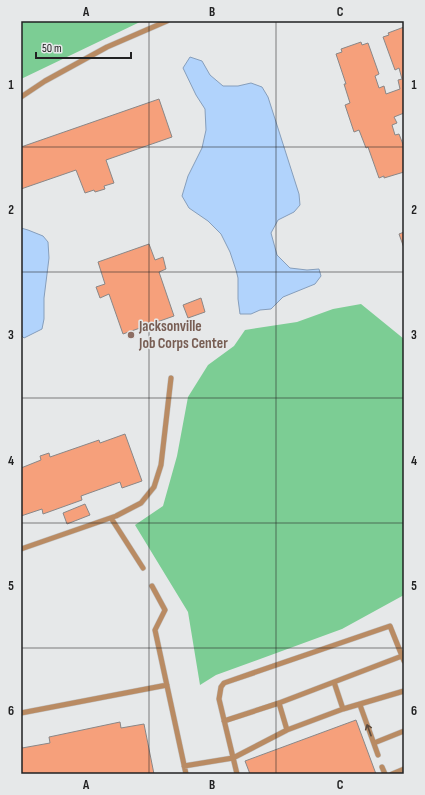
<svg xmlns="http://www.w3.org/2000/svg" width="425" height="795" viewBox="0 0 425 795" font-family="'Sofia Sans Condensed',sans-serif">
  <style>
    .forest { fill: #7ccd94 }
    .water { fill: #b1d3fc; stroke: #869ebb }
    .building { fill: #f6a07b; stroke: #8a8787 }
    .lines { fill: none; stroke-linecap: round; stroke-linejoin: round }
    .service-casing { stroke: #c3c4c5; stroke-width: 6 }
    .service { stroke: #b98b63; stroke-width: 5 }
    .oneway { stroke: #5e4b3c }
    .grid { fill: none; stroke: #212122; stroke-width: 1; stroke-opacity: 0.55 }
    .education-dot { fill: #8d6e63; stroke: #e6e8e9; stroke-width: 1.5 }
    .labels { text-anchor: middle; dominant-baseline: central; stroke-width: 3; stroke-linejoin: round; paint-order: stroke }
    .education-label { font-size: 15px; font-weight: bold; fill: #785e54; stroke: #e6e8e9; text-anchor: start }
    .neatline { fill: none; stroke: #212122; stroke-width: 1.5 }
    .grid-label { font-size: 13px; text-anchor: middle; font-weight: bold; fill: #212122 }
  </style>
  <rect width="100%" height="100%" fill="#e6e8e9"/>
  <path class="forest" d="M21,21H142L21,79Z
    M361,304L404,339V595L342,629L216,675L200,685L188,612L135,525L163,506L177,456L188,397L208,365L234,346L245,330L297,322L333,309Z"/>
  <path class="water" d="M190,57L202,61L210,75L223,86H238L251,83L262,87L268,97L299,194L300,205L294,212L278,220L271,233L277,255L290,268L307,270L319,269L321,276L315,284L283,297L271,309L260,310L251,314H240L238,299V278L236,270L230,252L221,234L208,221L189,208L182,196L188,176L202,148L206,130L205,109L196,95L183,68Z
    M21,228L28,230L43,236L48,242L49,258L44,298V319L42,329L24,338L21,335Z"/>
  <path class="building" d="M404,27V113L394,117L397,123L392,125L395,135L399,134L404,147V172L384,178V176L379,178L368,147L366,148L359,130L354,132L345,105L350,103L344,84H346L336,54L342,52L341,49L361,42L362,45L368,43L379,74L375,76L379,88L384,86L386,94L400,89L398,80L402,79L399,68L395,70L383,37L389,35L388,33Z
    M159,99L172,137L106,160L114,183L104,186L105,189L95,192L94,190L85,193L76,170L21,189V147Z
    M404,232V248L399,234Z
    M149,244L155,260L163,257L166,269L159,272L174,316L123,334L109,294L100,298L96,287L105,284L98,262Z
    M201,298L205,312L188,318L183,305Z
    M125,434L142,481L122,488L120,482L81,496L82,500L43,514L42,509L21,516V468L41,460L40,456L49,453L50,457L99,440L100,443Z
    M85,504L90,515L67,524L63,513Z
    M356,720L376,774H250L245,761Z
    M120,722L121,728L144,724L154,774H21V744L22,748L50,743L49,737Z"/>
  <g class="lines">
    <g class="service-casing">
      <path id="service" d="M21,97L45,81L107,47L167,21
        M111,518L143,568
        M21,549L116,516L141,503L154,487L161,465L171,378
        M152,586L165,610L155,630L186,774
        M334,682L343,709
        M279,703L287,730
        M360,705L378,755
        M21,713L167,685
        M224,721L279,703L402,656
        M374,743L404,731
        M184,766L233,758L287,730L343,709L404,691
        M382,767L385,774
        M237,774L219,699L221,687L224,683L390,626L404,661
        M392,774L404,769"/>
    </g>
    <use href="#service" class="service"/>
  </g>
  <defs><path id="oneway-shaft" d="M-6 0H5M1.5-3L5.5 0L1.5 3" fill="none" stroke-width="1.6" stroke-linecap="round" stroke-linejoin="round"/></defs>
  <use class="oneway" href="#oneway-shaft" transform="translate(369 730) rotate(-110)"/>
  <path class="grid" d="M149,21V774M276,21V774M21,147H404M21,272H404M21,398H404M21,523H404M21,648H404"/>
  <circle class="education-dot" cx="131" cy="335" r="4"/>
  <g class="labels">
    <g class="education-label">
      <text x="139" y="326">Jacksonville<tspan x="139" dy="17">Job Corps Center</tspan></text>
    </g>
  </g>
  <rect width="425" height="795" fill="none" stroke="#e6e8e9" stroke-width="44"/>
  <path d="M36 52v6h95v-6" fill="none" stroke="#212122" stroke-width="2"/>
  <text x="42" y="52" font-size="12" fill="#212122" stroke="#e6e8e9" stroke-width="3" paint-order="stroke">50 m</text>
  <rect x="22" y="22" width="381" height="751" class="neatline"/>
  <g class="grid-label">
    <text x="86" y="16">A</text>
    <text x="212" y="16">B</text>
    <text x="340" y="16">C</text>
    <text x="11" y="89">1</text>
    <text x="414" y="89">1</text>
    <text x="11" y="214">2</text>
    <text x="414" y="214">2</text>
    <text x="11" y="339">3</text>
    <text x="414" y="339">3</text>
    <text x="11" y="465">4</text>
    <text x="414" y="465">4</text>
    <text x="11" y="590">5</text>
    <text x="414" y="590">5</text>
    <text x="11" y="715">6</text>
    <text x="414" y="715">6</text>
    <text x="86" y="789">A</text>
    <text x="212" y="789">B</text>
    <text x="340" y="789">C</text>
  </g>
</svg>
